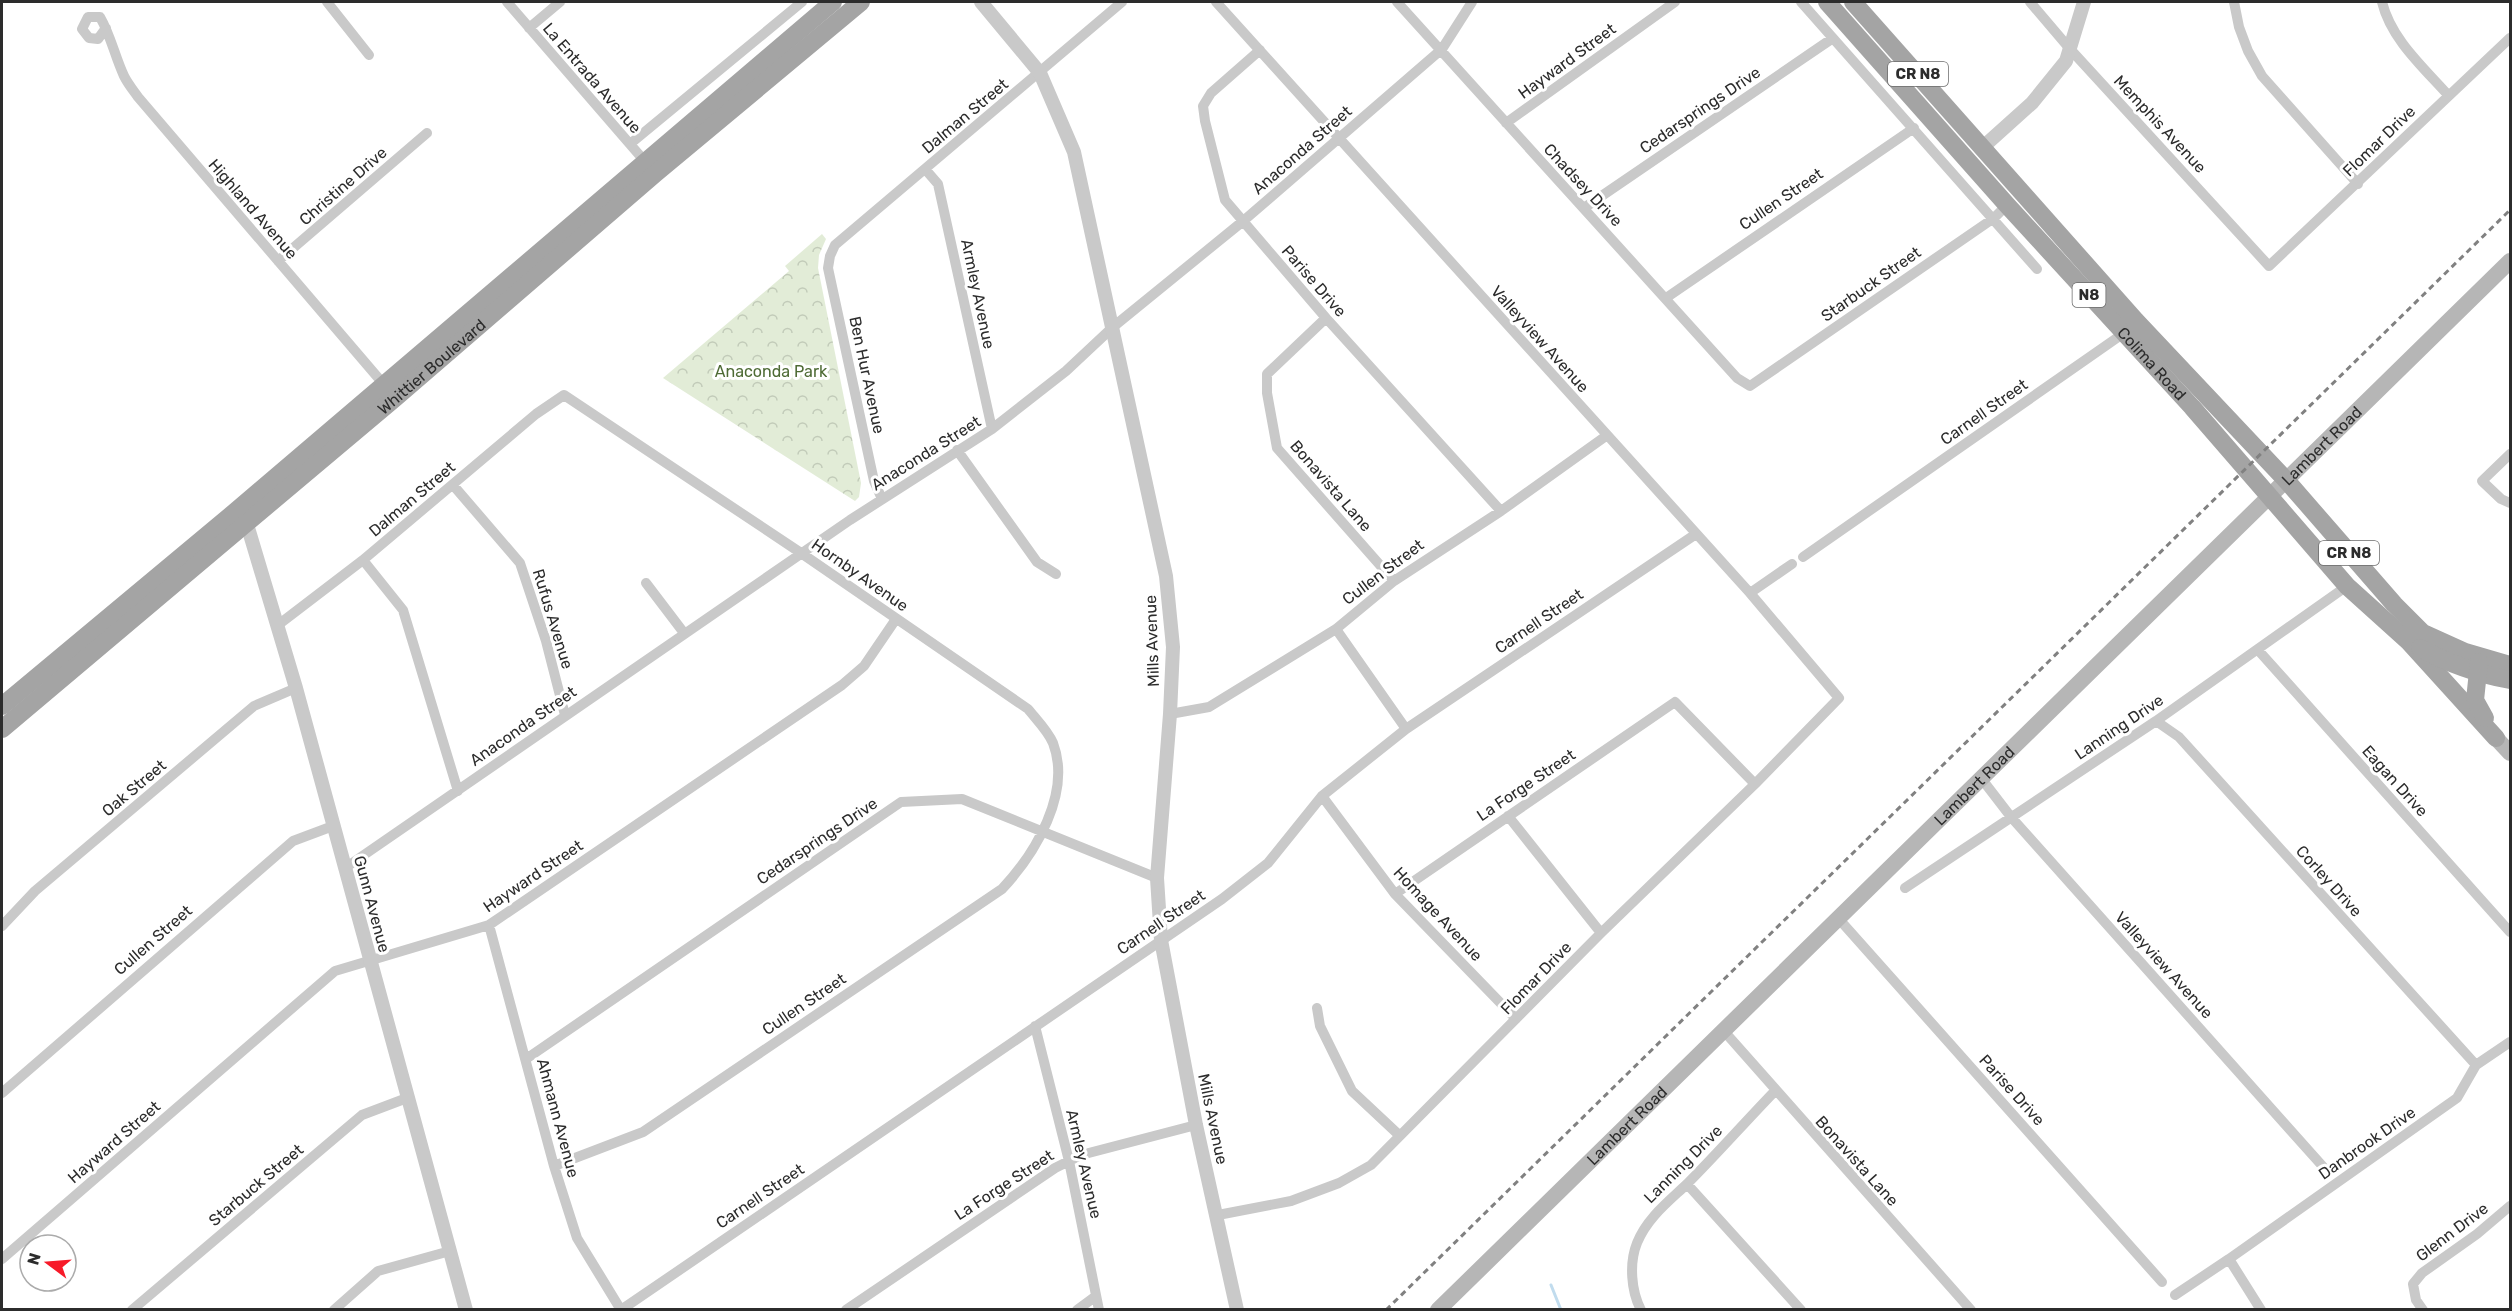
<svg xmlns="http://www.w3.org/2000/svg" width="2512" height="1311" viewBox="0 0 2512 1311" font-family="Rubik,sans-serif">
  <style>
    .forest { fill: url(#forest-crowns) }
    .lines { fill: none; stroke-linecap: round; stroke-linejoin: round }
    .stream { stroke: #c1dcee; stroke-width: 3 }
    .minor { stroke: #c9c9c9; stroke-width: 10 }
    .tertiary { stroke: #c9c9c9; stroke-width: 14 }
    .secondary { stroke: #b6b6b6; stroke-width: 16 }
    .primary { stroke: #a4a4a4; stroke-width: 18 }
    .rail { stroke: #818181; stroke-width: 3; stroke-dasharray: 6 4.5; stroke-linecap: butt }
    .labels { text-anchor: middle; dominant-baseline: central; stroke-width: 6; stroke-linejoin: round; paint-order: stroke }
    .shield { fill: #fff; stroke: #6b6b6b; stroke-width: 1.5 }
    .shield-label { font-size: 15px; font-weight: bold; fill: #2c2c2c }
    .street-label { font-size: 16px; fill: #2c2c2c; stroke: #fff }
    .park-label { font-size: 16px; fill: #4e6b35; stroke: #fff }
  </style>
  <defs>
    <pattern id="forest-crowns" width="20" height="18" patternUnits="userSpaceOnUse" patternTransform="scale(1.5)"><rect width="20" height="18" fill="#e2ecd7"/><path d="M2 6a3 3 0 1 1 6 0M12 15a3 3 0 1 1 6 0" fill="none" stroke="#c2cbb9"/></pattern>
  </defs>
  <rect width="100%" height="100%" fill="#fff"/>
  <path class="forest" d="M822,234L826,239L819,255L818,268L861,483L859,497L855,501L663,378L789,271L785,266Z"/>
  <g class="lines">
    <path class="stream" d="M1551,1285L1561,1310"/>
    <path class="minor" d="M327,2L369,55
      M507,2L648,165
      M1216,2L1750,593L1839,698L1755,784L1601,933L1371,1165L1339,1183L1291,1201L1218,1215
      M1397,2L1737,378L1750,386L1994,218L2007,205
      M1801,2L2037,269
      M2030,2L2070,49L2269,266L2510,38
      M2234,2L2239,27L2248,51L2262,76L2358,184
      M2382,2C2391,39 2423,67 2448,95
      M106,28L98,39L89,38L82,29L88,17H100C111,36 115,57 124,76C128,84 133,90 138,97L386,387
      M529,28L560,2
      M1260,50L1211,93L1203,106L1205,121L1225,200L1326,318L1501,511
      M1506,123L1675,2
      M630,144L802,2
      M925,169L938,184L992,429
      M1584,208L1833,38
      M278,261L427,133
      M1666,298L1914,128
      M1326,318L1267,374V393L1277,448L1394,581
      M957,450L1037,562L1056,574
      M2510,454L2482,481L2501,499L2510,503
      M453,485L520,563L546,641L565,715
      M882,499L874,481L828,268L830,256L835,245L1122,2
      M1803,557L2124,333
      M363,560L403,610L458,791
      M646,583L684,633
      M1750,593L1792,564
      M278,625L363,560L536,414L564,395L801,553L1028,709C1036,719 1048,731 1053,743C1072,793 1035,854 1002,889L643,1132L554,1166
      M1336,629L1406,729
      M2258,650L2510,932
      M1170,714L1209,707L1336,629L1394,581L1501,511L1606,436
      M2156,721L2179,737L2476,1065
      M1981,778L2011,817L2326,1170
      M1322,796L1395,894L1516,1019
      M1508,816L1601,933
      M345,868L850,520L992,429L1066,371L1113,327L1242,222L1442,49L1472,2
      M1905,888L2156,721L2347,586
      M1395,894L1675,702L1755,784
      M1838,918L2162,1282
      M489,925L554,1166L577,1238L621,1310
      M2,926L35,891L254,706L296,688
      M1317,1008L1320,1026L1352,1091L1399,1135
      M1035,1026L1069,1161L1099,1310
      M1723,1030L1971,1310
      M526,1059L901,802L962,799L1157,878
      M2,1093L293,841L333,826
      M1687,1184L1801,1310
      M2,1259L335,971L489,925L842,685L864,666L896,619
      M2229,1259L2457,1098L2476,1065L2510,1042
      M2175,1295L2229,1259L2261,1310
      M132,1310L362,1115L407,1098
      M334,1310L378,1271L450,1251
      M621,1310L1222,899L1268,863L1322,796L1406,729L1696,534
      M846,1310L1055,1168L1081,1155L1196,1125
      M1077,1310L1096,1296
      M1641,1310C1631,1291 1629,1263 1637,1243C1647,1218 1668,1202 1687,1184C1717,1154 1745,1122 1775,1091
      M2423,1310L2416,1300L2413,1284L2422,1273L2477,1234L2510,1206"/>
    <path class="tertiary" d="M981,2L1040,73L1074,152L1166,576L1173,647L1170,714L1157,878L1161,940L1196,1125L1237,1310
      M1983,147L2032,103L2066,61L2084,2
      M241,518L249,531L296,688L466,1310"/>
    <g class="secondary">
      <path d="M2496,738L2510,753"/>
      <path id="s1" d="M1438,1310L2510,261"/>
    </g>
    <g class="primary">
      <path id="s2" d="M1827,2L2007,205L2192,407L2347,586L2408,641L2496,738"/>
      <path d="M1853,2L2136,321L2286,480L2394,604L2423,633L2465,652L2510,665"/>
      <path d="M2420,648C2449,664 2478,674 2510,680"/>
      <path d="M2479,662L2475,700L2485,718"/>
      <path d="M2,706L236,511L833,2"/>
      <path id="s3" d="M2,729L395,398L656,173L861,2"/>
    </g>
    <path class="rail" d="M1386,1310L2510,210"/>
  </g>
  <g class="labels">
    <g class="shield">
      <rect x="1888" y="62" width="60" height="24" rx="4.5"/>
      <rect x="2072.5" y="283" width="33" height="24" rx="4.5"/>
      <rect x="2319" y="541" width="60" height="24" rx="4.5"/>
    </g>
    <g class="shield-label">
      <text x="1918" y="74">CR N8</text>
      <text x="2089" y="295">N8</text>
      <text x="2349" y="553">CR N8</text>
    </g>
    <g class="street-label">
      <text transform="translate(1567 61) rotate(-36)">Hayward Street</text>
      <text transform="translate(592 78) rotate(49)">La Entrada Avenue</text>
      <text transform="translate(1700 110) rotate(-34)">Cedarsprings Drive</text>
      <text transform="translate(965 116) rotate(-40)">Dalman Street</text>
      <text transform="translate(2160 124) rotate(47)">Memphis Avenue</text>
      <text transform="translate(2379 141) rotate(-44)">Flomar Drive</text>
      <text transform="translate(1302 150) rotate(-41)">Anaconda Street</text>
      <text transform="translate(1583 185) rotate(47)">Chadsey Drive</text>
      <text transform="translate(343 186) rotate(-41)">Christine Drive</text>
      <text transform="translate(1781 199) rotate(-34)">Cullen Street</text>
      <text transform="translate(253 209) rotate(49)">Highland Avenue</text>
      <text transform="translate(1314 281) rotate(49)">Parise Drive</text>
      <text transform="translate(1871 284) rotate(-35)">Starbuck Street</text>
      <text transform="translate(978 294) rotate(78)">Armley Avenue</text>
      <text transform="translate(1540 339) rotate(48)">Valleyview Avenue</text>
      <text stroke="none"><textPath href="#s2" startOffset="486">Colima Road</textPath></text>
      <text stroke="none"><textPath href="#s3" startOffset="562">Whittier Boulevard</textPath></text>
      <text transform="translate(867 375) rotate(78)">Ben Hur Avenue</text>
      <text transform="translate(1984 412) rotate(-35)">Carnell Street</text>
      <text stroke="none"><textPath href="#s1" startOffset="1236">Lambert Road</textPath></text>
      <text transform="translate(926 453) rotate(-32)">Anaconda Street</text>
      <text transform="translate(1331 486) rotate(49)">Bonavista Lane</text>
      <text transform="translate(412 499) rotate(-40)">Dalman Street</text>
      <text transform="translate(1383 572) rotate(-37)">Cullen Street</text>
      <text transform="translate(860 575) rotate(35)">Hornby Avenue</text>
      <text transform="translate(553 619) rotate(73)">Rufus Avenue</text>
      <text transform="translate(1539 621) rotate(-34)">Carnell Street</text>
      <text transform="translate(1152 641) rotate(-92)">Mills Avenue</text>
      <text transform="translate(523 726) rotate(-35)">Anaconda Street</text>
      <text transform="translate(2119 727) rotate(-34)">Lanning Drive</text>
      <text transform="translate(2395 781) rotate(48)">Eagan Drive</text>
      <text transform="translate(1526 785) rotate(-34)">La Forge Street</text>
      <text stroke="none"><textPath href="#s1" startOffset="750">Lambert Road</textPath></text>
      <text transform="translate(134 788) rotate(-40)">Oak Street</text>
      <text transform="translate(817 841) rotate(-34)">Cedarsprings Drive</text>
      <text transform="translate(533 876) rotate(-34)">Hayward Street</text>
      <text transform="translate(2329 881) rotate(48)">Corley Drive</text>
      <text transform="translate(372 904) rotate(75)">Gunn Avenue</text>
      <text transform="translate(1438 914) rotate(47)">Homage Avenue</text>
      <text transform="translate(1161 922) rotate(-34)">Carnell Street</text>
      <text transform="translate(153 940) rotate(-41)">Cullen Street</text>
      <text transform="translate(2164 965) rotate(48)">Valleyview Avenue</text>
      <text transform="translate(1536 978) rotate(-46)">Flomar Drive</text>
      <text transform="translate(804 1004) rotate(-34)">Cullen Street</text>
      <text transform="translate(2012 1090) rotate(48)">Parise Drive</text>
      <text transform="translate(558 1118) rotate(75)">Ahmann Avenue</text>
      <text transform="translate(1213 1119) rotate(78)">Mills Avenue</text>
      <text stroke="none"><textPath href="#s1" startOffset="264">Lambert Road</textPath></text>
      <text transform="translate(114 1142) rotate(-41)">Hayward Street</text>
      <text transform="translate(2367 1143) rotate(-35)">Danbrook Drive</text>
      <text transform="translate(1857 1161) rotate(48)">Bonavista Lane</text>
      <text transform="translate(1084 1164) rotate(77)">Armley Avenue</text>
      <text transform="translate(1683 1164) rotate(-45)">Lanning Drive</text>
      <text transform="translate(256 1185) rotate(-40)">Starbuck Street</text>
      <text transform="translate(1004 1185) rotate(-33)">La Forge Street</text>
      <text transform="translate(760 1196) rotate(-34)">Carnell Street</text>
      <text transform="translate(2452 1232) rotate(-37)">Glenn Drive</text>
    </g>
    <g class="park-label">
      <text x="771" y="371">Anaconda Park</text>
    </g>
  </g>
  <rect width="2512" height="1311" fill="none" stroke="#2c2c2c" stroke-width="6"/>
  <g transform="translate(48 1263) rotate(286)"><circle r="28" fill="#ffffff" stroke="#ababab" stroke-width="1.5"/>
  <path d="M0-4.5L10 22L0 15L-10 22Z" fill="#f71a29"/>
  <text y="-9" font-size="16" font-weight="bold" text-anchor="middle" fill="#2c2c2c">N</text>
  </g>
</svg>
